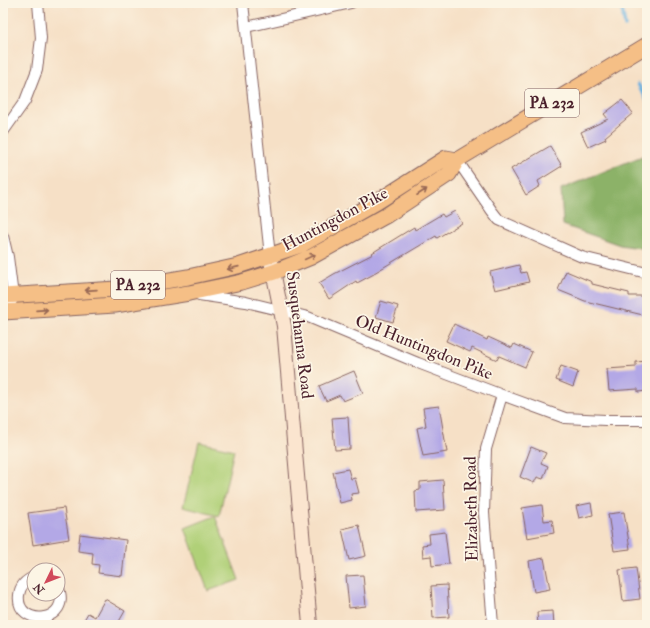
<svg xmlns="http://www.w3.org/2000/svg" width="650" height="628" viewBox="0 0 650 628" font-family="'IM FELL Double Pica',serif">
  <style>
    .green { fill: #b0d078; stroke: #7d7852 }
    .forest { fill: #8cb268; stroke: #6b684a }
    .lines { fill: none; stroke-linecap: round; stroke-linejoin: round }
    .stream { stroke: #68b1e0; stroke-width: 3.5 }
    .building { fill: #b3a8e6 }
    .street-casing { stroke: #866361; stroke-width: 12 }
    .secondary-casing { stroke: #866361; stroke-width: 16 }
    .primary-casing { stroke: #866361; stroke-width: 17 }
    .street { stroke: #fff; stroke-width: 10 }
    .secondary { stroke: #fbe5cf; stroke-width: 14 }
    .primary { stroke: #f5bf86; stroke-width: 15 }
    .oneway { stroke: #976754 }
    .labels { text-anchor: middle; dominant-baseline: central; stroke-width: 3.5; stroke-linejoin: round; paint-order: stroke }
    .shield { fill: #fcf5e5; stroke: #7f5f63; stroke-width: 1 }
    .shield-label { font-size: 16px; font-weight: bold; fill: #4a1f2b }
    .street-label { font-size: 17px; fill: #4a1f2b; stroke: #fcf5e5 }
  </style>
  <rect width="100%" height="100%" fill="#fcf5e5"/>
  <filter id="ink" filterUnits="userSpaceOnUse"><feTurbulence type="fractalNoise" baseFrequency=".025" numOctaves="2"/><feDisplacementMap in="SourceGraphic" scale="8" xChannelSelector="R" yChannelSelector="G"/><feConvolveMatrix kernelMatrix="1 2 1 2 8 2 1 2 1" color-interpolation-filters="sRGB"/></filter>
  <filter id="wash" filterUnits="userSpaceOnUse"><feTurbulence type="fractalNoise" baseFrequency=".012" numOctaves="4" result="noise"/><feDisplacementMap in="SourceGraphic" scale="16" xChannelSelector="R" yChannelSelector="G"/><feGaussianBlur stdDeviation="0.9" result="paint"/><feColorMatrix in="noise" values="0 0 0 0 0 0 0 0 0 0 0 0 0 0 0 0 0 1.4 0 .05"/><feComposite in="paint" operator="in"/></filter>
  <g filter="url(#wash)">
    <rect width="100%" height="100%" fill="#f6e0c6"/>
    <path class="green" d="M199,442L234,450L219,516L183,507Z
      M215,516L239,580L208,591L185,528Z"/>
    <path class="forest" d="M647,154V249L620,245L563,225L561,189Z"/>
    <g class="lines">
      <path class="stream" d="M621,3L625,26
        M638,84L647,100"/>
    </g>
    <g id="blocks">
      <path class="building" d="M622,100L633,113L605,137L606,139L588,147L581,132L608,119L604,114Z
        M550,146L562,166L538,181L540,186L526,195L511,169Z
        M455,211L462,223L437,238L436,236L374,273V274L357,283L356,281L329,299L319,283L334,274L373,254L372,253L414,227L415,230L442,214L444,217Z
        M519,265L521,273L526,272L529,282L495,290L490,272Z
        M566,271L592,282V284L629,293V296H647V316L585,301L558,290Z
        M381,301L398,306L393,322L376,317Z
        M454,324L487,340L488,337L512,348L514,344L532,352L525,367L499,356L497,360L472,348L470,352L446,341Z
        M647,361V391L638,392V389L609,391L607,369L636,367V362Z
        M561,366L578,372L573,387L556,380Z
        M354,371L363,393L343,401L340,395L326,401L319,386Z
        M439,406L447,452L423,456L417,428L426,426L423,408Z
        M348,417L350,449L335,450L332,418Z
        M531,447L546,453L541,463L548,466L543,479L537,477L534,483L520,477Z
        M348,469L351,479L355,478L359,493L351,494L352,500L340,503L333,472Z
        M443,480L445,510L416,512L415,491L420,490V482Z
        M591,503L593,515L579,518L576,506Z
        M542,505L544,521L552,520L554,533L527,538L522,508Z
        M64,508L69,539L33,545L28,513Z
        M624,512L630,549L614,551L608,514Z
        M359,525L366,556L349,560L342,529Z
        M445,532L449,564L432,566L431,556L423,557L422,545L430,544L429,534Z
        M80,534L126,540L122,576L98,573L99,565L92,564L93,553L78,551Z
        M544,558L550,589L534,592L529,561Z
        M636,568L640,599L623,601L619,570Z
        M363,575L366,606L349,608L346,576Z
        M447,585L449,617L433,618L431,586Z
        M105,599L125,611L117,625H81L88,613L95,617Z
        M553,611L554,625H538L537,612Z"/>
    </g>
  </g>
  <g filter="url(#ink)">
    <use href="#blocks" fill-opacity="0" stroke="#866361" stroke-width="1"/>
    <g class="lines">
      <g class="street-casing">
        <path id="street" d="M243,3L270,256
          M246,27L351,3
          M3,132L25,101L37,70L41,38L38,3
          M457,160L492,211L499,220L582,257L647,273
          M3,236L8,257L13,296L12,301
          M199,295L246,302L308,317L418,363L502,395L565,418L605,420H647
          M34,577C26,580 20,586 19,595C15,628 74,624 58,586
          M493,625L484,513L486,449L502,395"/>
      </g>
      <g class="secondary-casing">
        <path id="secondary" d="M270,256L284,326L310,625"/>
      </g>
      <g class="primary-casing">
        <path id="primary" d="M3,296L117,289L188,277L238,266L301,245L377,202L446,158L457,160
          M3,312L115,305L189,293L242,282L274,272L311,257L387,215L449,174L457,160L647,45"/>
      </g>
      <use href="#street" class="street"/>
      <use href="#secondary" class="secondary"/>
      <use href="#primary" class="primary"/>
    </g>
    <defs><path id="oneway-shaft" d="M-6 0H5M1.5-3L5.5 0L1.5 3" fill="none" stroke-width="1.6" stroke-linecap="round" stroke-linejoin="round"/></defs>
    <g class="oneway">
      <use href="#oneway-shaft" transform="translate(422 192) rotate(-33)"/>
      <use href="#oneway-shaft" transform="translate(310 257) rotate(-25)"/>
      <use href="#oneway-shaft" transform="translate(233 268) rotate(167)"/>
      <use href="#oneway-shaft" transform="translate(91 290) rotate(176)"/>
      <use href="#oneway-shaft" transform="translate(42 310) rotate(-4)"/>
    </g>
  </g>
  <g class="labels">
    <g class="shield">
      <rect x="525" y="89" width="54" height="28" rx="3"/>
      <rect x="111" y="271" width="54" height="28" rx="3"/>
    </g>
    <g class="shield-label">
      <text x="552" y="103">PA 232</text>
      <text x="138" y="285">PA 232</text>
    </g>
    <g class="street-label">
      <text transform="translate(335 219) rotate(-28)">Huntingdon Pike</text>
      <text transform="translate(300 335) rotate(83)">Susquehanna Road</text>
      <text transform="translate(424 347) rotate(22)">Old Huntingdon Pike</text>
      <text transform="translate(471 509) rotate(-91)">Elizabeth Road</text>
    </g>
  </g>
  <rect width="650" height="628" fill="none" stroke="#fcf5e5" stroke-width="16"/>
  <g transform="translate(46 582) rotate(227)"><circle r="19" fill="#fcf5e5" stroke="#b59f9b"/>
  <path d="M0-3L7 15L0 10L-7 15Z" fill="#d1495b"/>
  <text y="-6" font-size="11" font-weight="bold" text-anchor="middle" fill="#4a1f2b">N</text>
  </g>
</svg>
